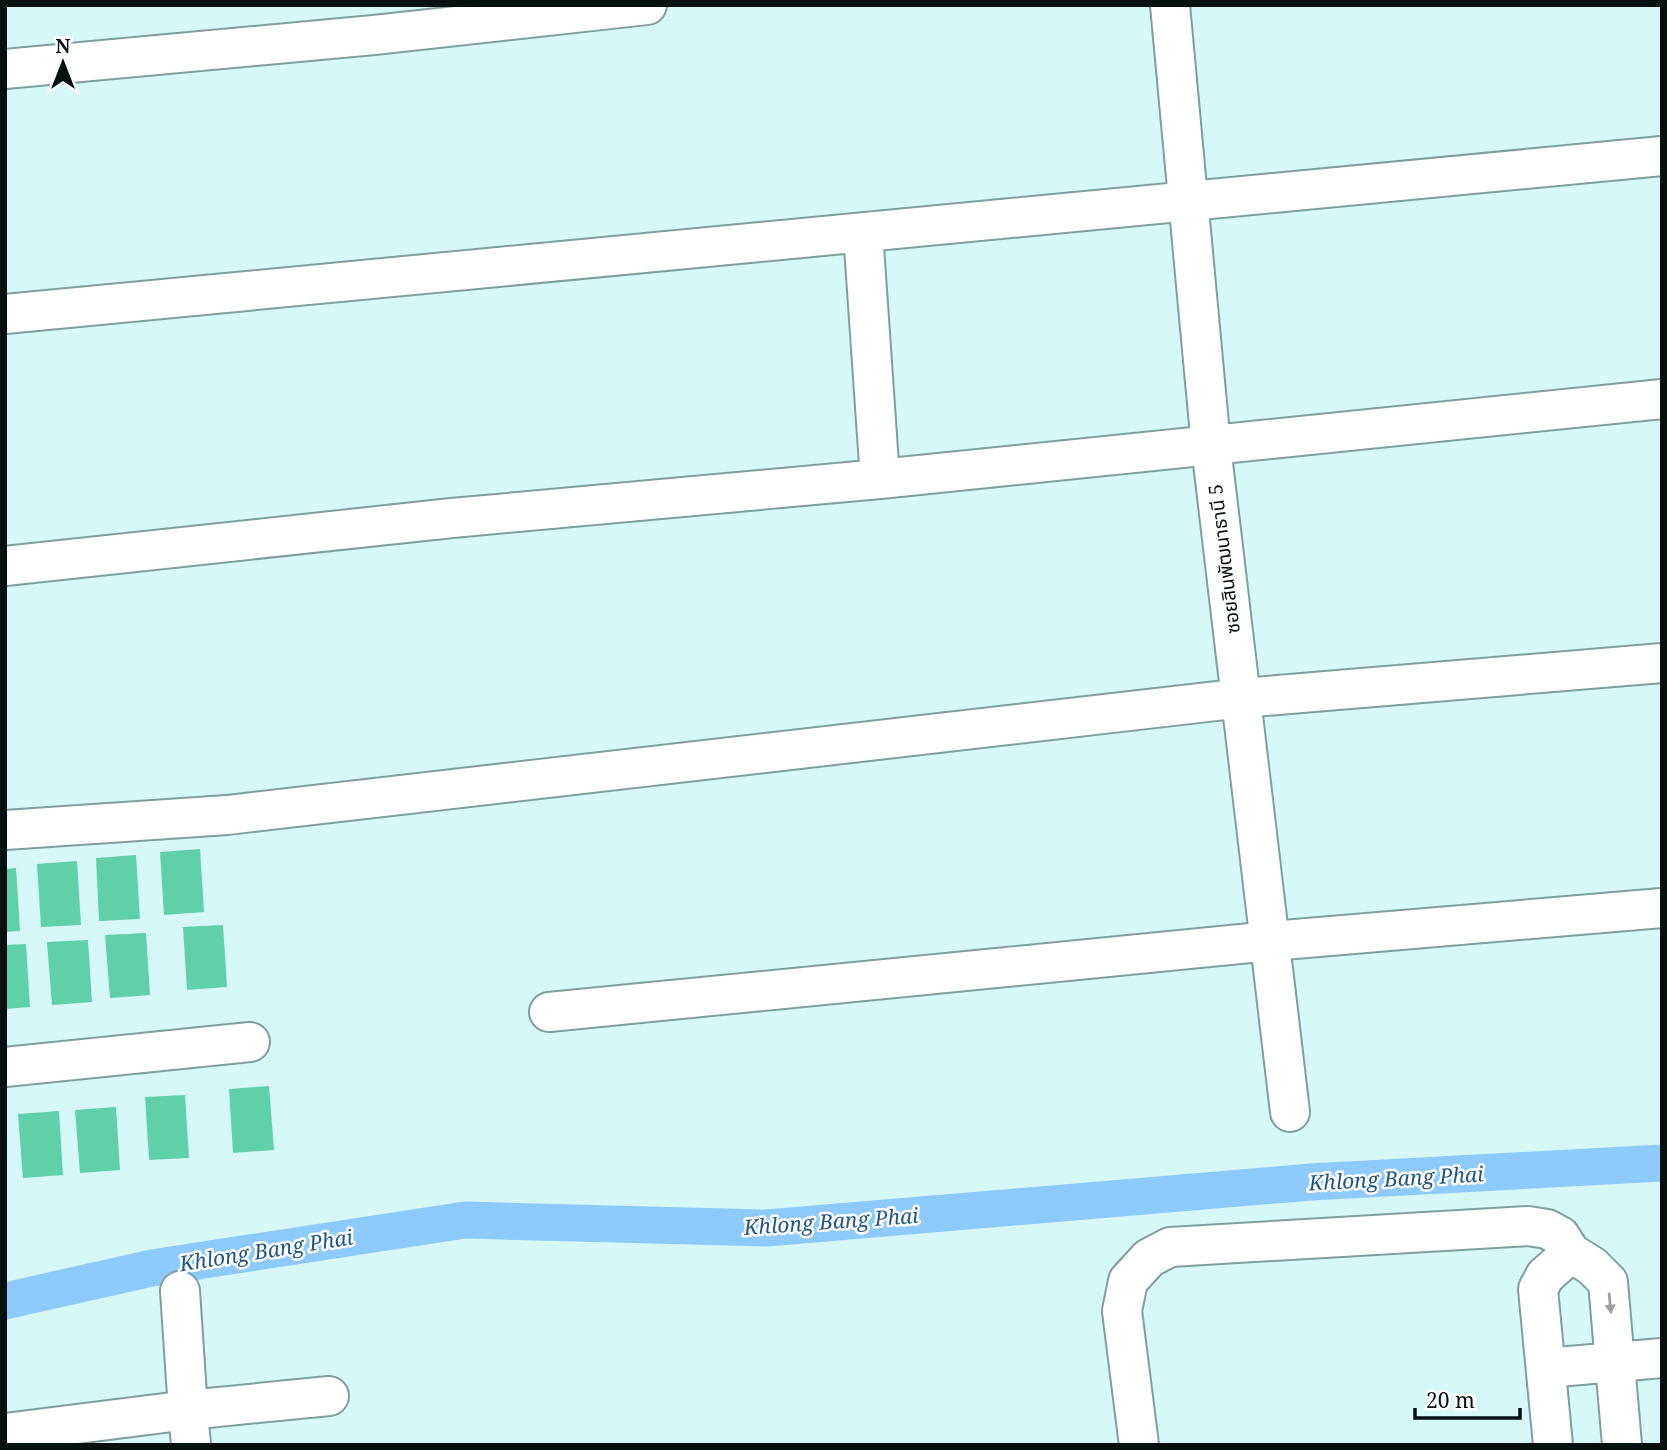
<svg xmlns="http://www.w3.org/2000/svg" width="1667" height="1450" viewBox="0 0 1667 1450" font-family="'Noto Serif','Noto Sans Thai',serif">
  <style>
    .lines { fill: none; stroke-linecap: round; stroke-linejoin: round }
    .canal { stroke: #8ecafe; stroke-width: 37 }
    .building { fill: #5fd0a8 }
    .street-casing { stroke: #7f9f9e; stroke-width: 42 }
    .street { stroke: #fff; stroke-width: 38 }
    .oneway { fill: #9b9f9f }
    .labels { text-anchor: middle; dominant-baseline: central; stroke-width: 5; stroke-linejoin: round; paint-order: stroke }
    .street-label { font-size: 19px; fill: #05100f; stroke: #fff }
    .water-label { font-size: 21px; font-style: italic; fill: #215781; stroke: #fff }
  </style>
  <rect width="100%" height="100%" fill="#d6f9f8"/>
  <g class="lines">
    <path class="canal" d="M5,1301L152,1268L465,1220L767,1228L1311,1182L1662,1163"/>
  </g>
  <path class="building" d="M200,849L204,912L164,915L160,852Z
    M136,855L140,919L99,921L96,858Z
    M77,861L81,925L41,927L37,864Z
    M16,868L20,931L5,932V869Z
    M223,925L227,987L187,990L183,927Z
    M146,933L150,995L110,998L105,935Z
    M88,940L92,1002L52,1005L47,942Z
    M26,944L30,1007L5,1009V945Z
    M269,1086L274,1150L233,1153L229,1089Z
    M185,1095L189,1158L149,1160L145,1097Z
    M116,1107L120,1170L80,1173L75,1110Z
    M59,1111L63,1175L23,1178L18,1114Z"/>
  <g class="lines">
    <g class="street-casing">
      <path id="street" d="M1170,5L1211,446L1290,1112
        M5,69L374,35L647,5
        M863,232L880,479
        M5,314L1662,156
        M5,566L452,518L880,479L1662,399
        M5,830L227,815L1242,698L1662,663
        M549,1012L1271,941L1662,908
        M5,1067L250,1042
        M180,1291L188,1410L329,1396
        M1546,1368L1662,1358
        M5,1433L188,1410L191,1445
        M1139,1445L1122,1311L1128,1281L1149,1258L1170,1247L1528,1226L1547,1229L1560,1236L1571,1253L1592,1266L1608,1282L1622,1445
        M1553,1445L1538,1289L1545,1276L1571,1253"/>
    </g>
    <use href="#street" class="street"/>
  </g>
  <defs><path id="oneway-solid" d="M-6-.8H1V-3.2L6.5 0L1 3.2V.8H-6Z" transform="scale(1.75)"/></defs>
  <use class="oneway" href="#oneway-solid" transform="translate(1610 1303) rotate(85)"/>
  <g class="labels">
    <g class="street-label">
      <text transform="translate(1224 559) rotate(-97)">ซอยสินพัฒนาธานี 5</text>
    </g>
    <g class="water-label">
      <text transform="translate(1396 1178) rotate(-3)">Khlong Bang Phai</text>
      <text transform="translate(831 1221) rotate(-4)">Khlong Bang Phai</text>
      <text transform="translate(266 1250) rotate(-9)">Khlong Bang Phai</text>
    </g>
  </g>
  <rect width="1667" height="1450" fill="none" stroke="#05100f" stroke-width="14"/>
  <g transform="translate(63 63)" stroke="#ffffff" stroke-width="5" paint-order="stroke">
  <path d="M0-5L12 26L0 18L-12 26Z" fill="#05100f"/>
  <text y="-10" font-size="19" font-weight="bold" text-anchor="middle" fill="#05100f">N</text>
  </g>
  <path d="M1415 1408v10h105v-10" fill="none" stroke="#05100f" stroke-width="3.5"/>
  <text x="1426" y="1408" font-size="21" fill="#05100f" stroke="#ffffff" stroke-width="5" paint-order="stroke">20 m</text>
</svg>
